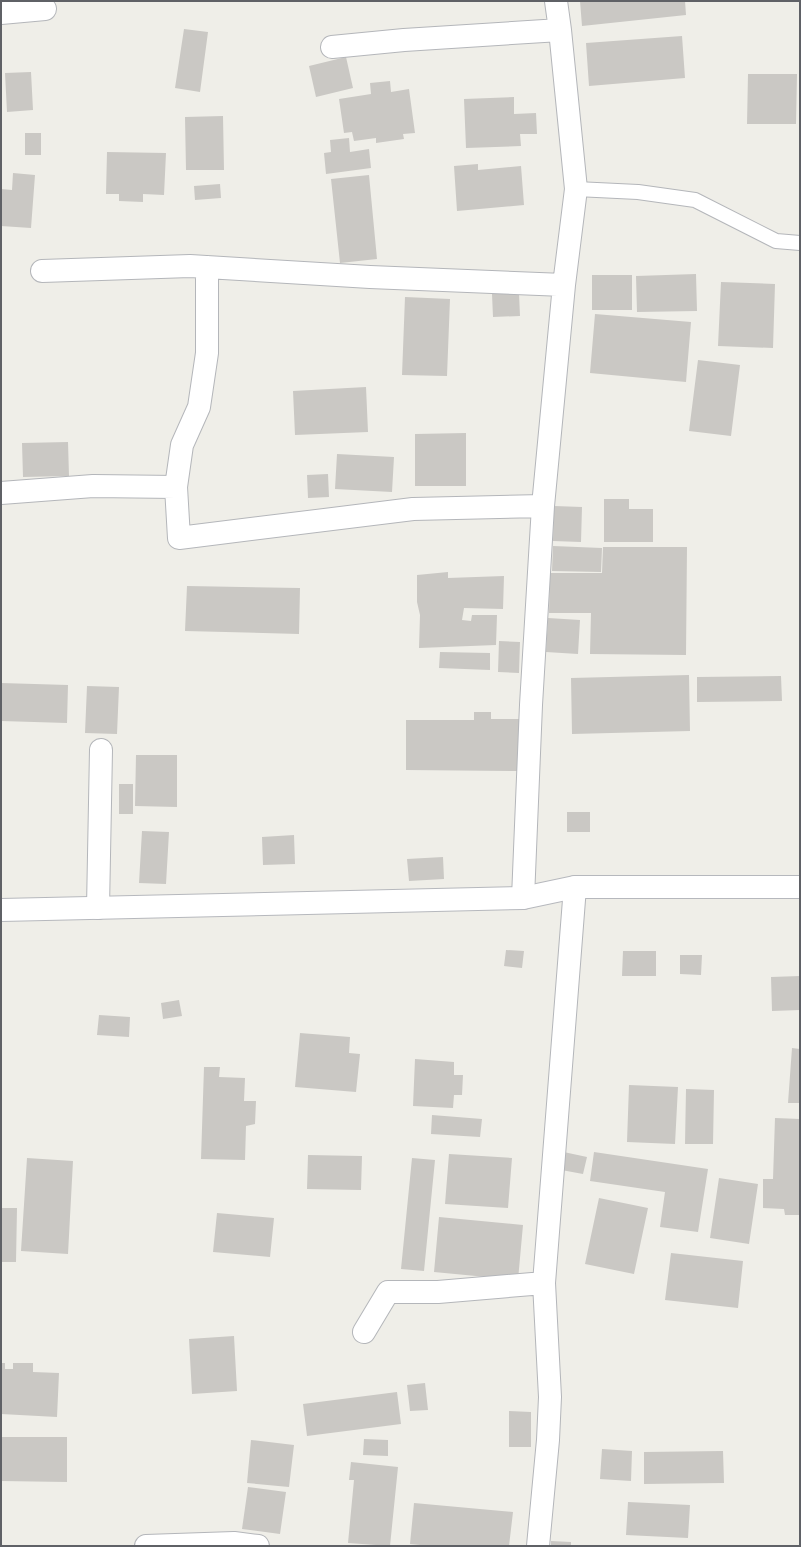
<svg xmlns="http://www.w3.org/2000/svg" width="801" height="1547" viewBox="0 0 801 1547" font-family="'Source Sans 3',sans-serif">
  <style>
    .building { fill: #cac8c4 }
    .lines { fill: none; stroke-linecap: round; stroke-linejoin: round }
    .lane-casing { stroke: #b4b6ba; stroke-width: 16 }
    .street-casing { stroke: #b4b6ba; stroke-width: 24 }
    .secondary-casing { stroke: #b6b8bd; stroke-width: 24 }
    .lane { stroke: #fff; stroke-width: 14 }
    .street { stroke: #fff; stroke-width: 22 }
    .secondary { stroke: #fff; stroke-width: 22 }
  </style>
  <rect width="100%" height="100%" fill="#efeee8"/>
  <path class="building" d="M580,1H685L686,15L582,26Z
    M184,29L208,32L200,92L175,88Z
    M682,36L685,78L589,86L586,43Z
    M346,57L353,88L316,97L309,66Z
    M31,72L33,110L7,112L5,73Z
    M748,74H797L796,124H747Z
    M390,81L391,92L409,89L415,133L403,134L404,139L376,143V138L354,141L352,132L344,133L339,99L371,94L370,83Z
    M514,97V114L536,113L537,134H520L521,146L466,148L464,99Z
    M223,116L224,170H186L185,117Z
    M25,133H41V155H25Z
    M349,138L350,152L369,149L371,168L326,174L324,153L331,152L330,140Z
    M107,152L166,153L164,195L143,194V202L119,201V194H106Z
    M478,164V170L521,166L524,205L457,211L454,166Z
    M13,173L35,175L31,228L1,226V189L12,190Z
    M369,175L377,259L340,263L331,179Z
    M220,184L221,198L195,200L194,186Z
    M696,274L697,311L637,312L636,276Z
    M592,275H632V310H592Z
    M721,282L775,284L773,348L718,346Z
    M519,293L520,316L493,317L492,294Z
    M405,297L450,299L447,376L402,375Z
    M595,314L691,322L686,382L590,373Z
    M698,360L740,365L731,436L689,431Z
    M366,387L368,432L295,435L293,391Z
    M466,433V486H415V434Z
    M68,442L69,476L23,477L22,443Z
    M337,454L394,457L392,492L335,489Z
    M328,474L329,497L308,498L307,475Z
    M604,499H629V509H653V542H604Z
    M554,506L582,507L581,542L553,541Z
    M553,546L602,548L601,572L552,571Z
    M603,547H687L686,655L590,654L591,613H549L550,573H602Z
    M448,572V578L504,576L503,609L464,608L462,620L471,621L472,615H497L496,645L419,648L420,615L417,602V575Z
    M187,586L300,588L299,634L185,631Z
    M548,618L580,620L578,654L546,652Z
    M499,641L520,642L519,673L498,672Z
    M440,652L490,653V670L439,668Z
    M689,675L690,731L572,734L571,678Z
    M781,676L782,701L697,702V677Z
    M1,683L68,685L67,723L1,721Z
    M87,686L119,687L117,734L85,733Z
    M474,712H491V719H520V771L406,770V720H474Z
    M136,755H177V807L135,806Z
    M119,784H133V814H119Z
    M567,812H590V832H567Z
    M142,831L169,832L166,884L139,883Z
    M294,835L295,864L263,865L262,837Z
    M443,857L444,879L409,881L407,859Z
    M506,950L524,951L522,968L504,966Z
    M623,951H656V976H622Z
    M680,955H702L701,975L680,974Z
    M800,976V1010L772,1011L771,977Z
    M179,1000L182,1016L163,1019L161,1003Z
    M99,1015L130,1017L129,1037L97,1035Z
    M300,1033L350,1037L349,1053L360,1054L356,1092L295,1087Z
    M792,1048L800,1049V1103H788Z
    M415,1059L454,1062V1075H463L462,1095H454L453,1108L413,1106Z
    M204,1067H220L219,1077L245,1078L244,1101H256L255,1124L246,1126L245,1160L201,1159Z
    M629,1085L678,1087L675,1144L627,1142Z
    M686,1089L714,1090L713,1144H685Z
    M432,1115L482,1119L480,1137L431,1134Z
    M775,1118L800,1119V1215H785L784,1209L763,1208V1179H773Z
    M559,1151L587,1157L583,1174L556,1169Z
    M594,1152L708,1169L698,1232L660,1227L665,1192L590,1181Z
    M449,1154L512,1158L508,1208L445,1204Z
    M308,1155L362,1156L361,1190L307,1189Z
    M27,1158L73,1161L68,1254L21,1251Z
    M412,1158L435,1160L424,1271L401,1269Z
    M719,1178L758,1184L749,1244L710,1238Z
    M599,1198L648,1208L634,1274L585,1264Z
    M1,1208H17L16,1262H1Z
    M217,1213L274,1218L270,1257L213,1252Z
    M439,1217L523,1225L518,1280L434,1272Z
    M671,1253L743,1261L738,1308L665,1300Z
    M234,1336L237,1391L192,1394L189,1339Z
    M1,1363H5V1369H13V1363H33V1372L59,1373L57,1417L1,1414Z
    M425,1383L428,1410L410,1411L407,1385Z
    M397,1392L401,1424L307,1436L303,1404Z
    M509,1411L531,1412V1447H509Z
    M1,1437H67V1482L1,1481Z
    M364,1439L388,1440V1456L363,1455Z
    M251,1440L294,1445L289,1487L247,1483Z
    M602,1449L632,1451L631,1481L600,1479Z
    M723,1451L724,1483L644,1484V1452Z
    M351,1462L398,1467L390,1546L348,1543L354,1480H349Z
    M248,1487L286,1492L280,1534L242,1529Z
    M628,1502L690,1505L688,1538L626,1535Z
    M414,1503L513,1512L509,1546H430L410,1544Z
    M551,1541L571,1542V1546H551Z"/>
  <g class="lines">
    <g class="lane-casing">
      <path id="lane" d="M576,189L638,192L695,200L776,241L800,243"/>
    </g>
    <g class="street-casing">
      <path id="street" d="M1,13L45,9
        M332,47L404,40L560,30
        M42,271L190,266L370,277L564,285
        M176,487L182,445L199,407L207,353V267
        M1,493L93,486L176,487L179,538L413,509L543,506
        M523,898L531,705L543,506L564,285L576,189L560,30L556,1
        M98,908L101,750
        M364,1332L388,1292H438L544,1283
        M146,1546L234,1543L258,1546
        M538,1546L548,1440L550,1397L544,1283L575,887"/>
    </g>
    <g class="secondary-casing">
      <path id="secondary" d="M1,910L523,898L575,887H800"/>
    </g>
    <use href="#lane" class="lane"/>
    <use href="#street" class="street"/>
    <use href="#secondary" class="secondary"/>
  </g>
  <rect width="801" height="1547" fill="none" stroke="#5f6166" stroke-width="4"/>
</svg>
